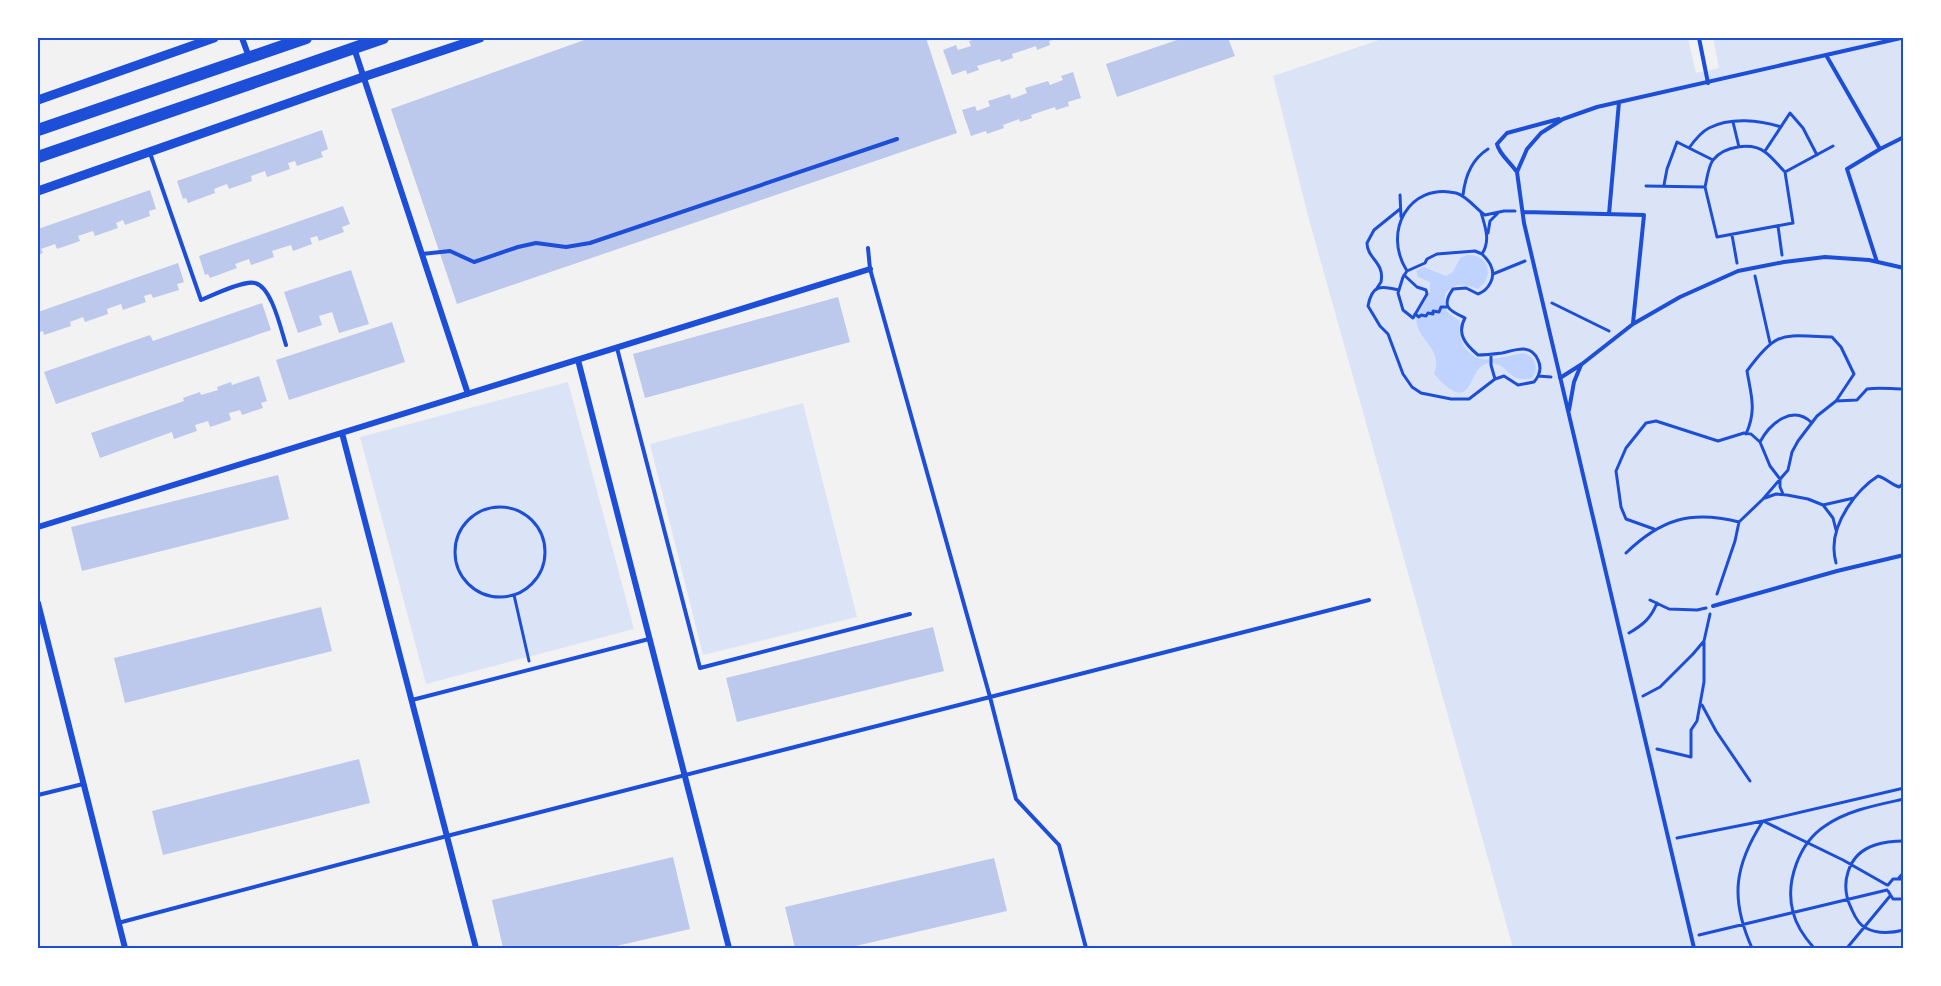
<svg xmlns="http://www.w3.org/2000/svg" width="1941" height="986" viewBox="0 0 1941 986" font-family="Rubik,sans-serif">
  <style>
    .green { fill: #dbe4f7 }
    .water { fill: #bfd3fe }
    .building { fill: #bdc9ec }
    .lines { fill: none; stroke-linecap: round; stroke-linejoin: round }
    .path { stroke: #1d4ed8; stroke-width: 3 }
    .service { stroke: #1d4ed8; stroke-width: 4 }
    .minor { stroke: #1d4ed8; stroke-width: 6 }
    .tertiary { stroke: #1d4ed8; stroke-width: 9 }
    .primary { stroke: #1d4ed8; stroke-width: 12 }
    .neatline { fill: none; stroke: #1d4ed8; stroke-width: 2 }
  </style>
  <rect width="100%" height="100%" fill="#f2f2f2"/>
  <path class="green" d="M1385,38H1688L1696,73L1719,68L1713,38H1903V948H1513L1308,216L1273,76Z
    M568,382L634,629L426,684L360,437Z
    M803,403L857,617L703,655L650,444Z"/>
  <path class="water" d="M1467,255C1489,253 1495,277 1478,289C1465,285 1455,281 1445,294C1444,313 1446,311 1460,321C1457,336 1464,354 1481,359C1490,361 1513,355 1523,353C1536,356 1539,368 1532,378C1507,384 1510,364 1491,363C1465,362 1477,422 1434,374C1444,347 1417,343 1416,317L1427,298L1430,291V282L1418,277L1416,271L1424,267L1446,276L1453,272L1460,258Z"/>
  <path class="building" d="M590,38H926L957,133L457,304L391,109Z
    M978,38H1059L1049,41L1050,45L1037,50L1036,46L1012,54L1013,58L1001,62L1000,59L977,66L979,70L967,74L966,70L952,75L943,50L956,45L958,50L971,46L969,41Z
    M1183,38H1228L1235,56L1117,97L1106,64Z
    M1073,72L1081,98L1068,102L1069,106L1056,110L1055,107L1031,115L1032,118L1020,122L1019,119L1003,125L1004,128L987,134L986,131L971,136L962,110L975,106L977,111L990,106L988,101L1010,94L1011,99L1027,93L1025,88L1048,81L1050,85L1063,80L1061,76Z
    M322,130L328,149L321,152L323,157L297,166L295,161L288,163L290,169L267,177L265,171L251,176L252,181L229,189L227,184L214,189L215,193L188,203L186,198L183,199L177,181Z
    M150,190L156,209L149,211L150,216L125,225L123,220L116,223L118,228L95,236L93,231L78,236L80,241L57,249L55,244L41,249L43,253L38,255V229Z
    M343,206L350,224L342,227L344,232L319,241L317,236L310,238L312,244L293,251L291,245L272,251L274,257L251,265L249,259L235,264L237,268L210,278L208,274L205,275L199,256Z
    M178,263L184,282L177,284L179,290L153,298L151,294L144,296L146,302L123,310L121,304L107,309L108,314L85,322L83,317L70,322L71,326L44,335L43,331L40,332L38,326V312Z
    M351,270L369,324L339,333L332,312L319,316L322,325L298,333L284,292Z
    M838,297L850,342L645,398L633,354Z
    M262,303L271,330L56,404L44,372L150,335L153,341Z
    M392,322L405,362L289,400L276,360Z
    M259,376L267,401L261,403L263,408L242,415L240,410L229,413L231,420L210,427L208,421L195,425L197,431L174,439L172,432L100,458L91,433L184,401L183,398L200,392L201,395L218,390L217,387L231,382L232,385Z
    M278,475L289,519L82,571L71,527Z
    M321,607L332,651L125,703L114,658Z
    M933,627L944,671L737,722L726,678Z
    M359,759L370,803L163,855L152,811Z
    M673,857L690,929L608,948H503L492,900Z
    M994,858L1007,911L847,948H795L785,907Z"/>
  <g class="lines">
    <path class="path" d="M1733,122L1739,147
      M1689,148C1694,141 1701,132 1709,128C1730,117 1760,120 1781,127
      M1765,151L1790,113L1803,128L1817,155
      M1664,185L1667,169L1677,142L1713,160
      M1646,186L1705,187C1707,179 1708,167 1713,160C1724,146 1751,142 1765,152C1772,157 1779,166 1785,172L1833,146
      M1705,187L1717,237L1793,223L1785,172
      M1400,195L1401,217
      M1463,195C1465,177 1472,159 1488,149
      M1778,226L1782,255
      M1488,233L1490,221L1498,213
      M1732,235L1737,263
      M1407,271C1382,232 1409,182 1456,193C1467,196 1476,209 1485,215L1504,211H1515
      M1493,274L1525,261
      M1404,275L1417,287L1426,290L1427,294L1413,318L1403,310L1398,293L1403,277L1407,271L1425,263L1427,259L1437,254L1475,251L1482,254C1491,240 1485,227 1481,212
      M1755,276L1770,343
      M1377,288L1381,282C1385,262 1367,259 1367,243L1374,230L1400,209
      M1399,290C1380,285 1372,285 1368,306L1380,326L1388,334L1403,374L1412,387L1421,393L1451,399H1469L1495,379L1504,376L1518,385L1534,382C1539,376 1542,368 1538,360C1531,343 1516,350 1502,353C1494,354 1486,355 1478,355C1466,345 1456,334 1465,318C1450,311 1440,307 1453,289L1466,288L1478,294C1489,290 1496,277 1491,266C1489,261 1485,257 1482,254
      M1552,303L1609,331
      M1415,314L1419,317L1421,315L1426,316L1428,313L1433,314V311L1439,312L1441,307H1448
      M1491,355V365L1495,379
      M1538,376L1551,377
      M1746,434C1757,410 1751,395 1747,371C1778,328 1783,336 1832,337L1841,347L1854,374L1836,401
      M1760,442C1770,423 1793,404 1812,423
      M1765,498L1776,494L1787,495L1808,499L1823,505L1854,498
      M1823,505L1833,518L1836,530
      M455 552a45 45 0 1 1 90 0a45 45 0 1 1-90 0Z
      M1654,529L1626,519L1621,507L1616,471L1626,448L1646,423L1656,421L1718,441L1744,433L1751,434L1760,442L1770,466L1780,479V487L1783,494
      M1626,553C1661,519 1691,510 1739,522
      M1836,563C1835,559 1834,553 1834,549C1833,522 1856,490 1878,476C1886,478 1890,484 1899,487L1904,483
      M1717,594L1735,541L1739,522L1763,499L1788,470L1792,452L1798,441L1817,416L1836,401L1857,400L1867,389C1879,387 1891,389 1904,389
      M514,595L529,661
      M1650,600L1669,609L1697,610L1706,608
      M1629,633C1643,625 1651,618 1657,603
      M1643,696L1660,687L1693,654L1704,641L1710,614
      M1702,705L1716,731L1750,781
      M1657,749L1691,757V730L1697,721L1704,682V642
      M1677,838L1763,821L1904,788
      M1904,841C1894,841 1884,842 1875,845C1847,854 1839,885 1852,910C1855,917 1859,925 1866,928C1877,934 1892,933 1904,930
      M1898,879L1904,872
      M1888,885L1893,879H1901L1904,880
      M1888,891L1893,899H1904
      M1699,935L1887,890
      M1752,948C1730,899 1734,866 1763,821L1843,860L1887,885
      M1814,948C1806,939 1796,925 1793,912C1785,882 1799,843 1825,826C1848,810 1877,805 1904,799
      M1847,948L1890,896"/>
    <path class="service" d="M1699,38L1708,83
      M1826,55L1880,149L1904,137
      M150,153L201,300C213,295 244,280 255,283C272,287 281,330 286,345
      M1516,171C1510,162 1499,154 1497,144L1507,133L1559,119
      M1523,212L1644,215L1633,323
      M1609,214L1619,102
      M868,248L870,269L990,697L1016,799L1059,845L1086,948
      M422,254L450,251L474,262L518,247L536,243L566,247L590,243L897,139
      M1877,262L1847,169L1880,149
      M617,348L700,668L910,614
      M1560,378L1582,364L1633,324L1680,297L1738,271L1784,262L1825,257L1869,260L1904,268
      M1569,410L1574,382L1581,365
      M1713,606L1837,571L1904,555
      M412,700L649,639
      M38,795L83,784
      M118,923L447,836L1369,600
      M1694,948L1524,223L1517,172L1527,149L1541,133L1563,119L1597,107L1901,38"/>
    <path class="minor" d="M242,38L249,57
      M354,48L468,394
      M578,360L729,948
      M342,433L476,948
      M38,527L870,269
      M38,603L125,948"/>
    <path class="tertiary" d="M38,100L214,38
      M38,191L363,77L480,38"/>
    <path class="primary" d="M38,130L306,38
      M38,157L383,38"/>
  </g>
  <rect width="1941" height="986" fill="none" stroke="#ffffff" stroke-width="78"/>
  <rect x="39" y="39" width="1863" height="908" class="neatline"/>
</svg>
